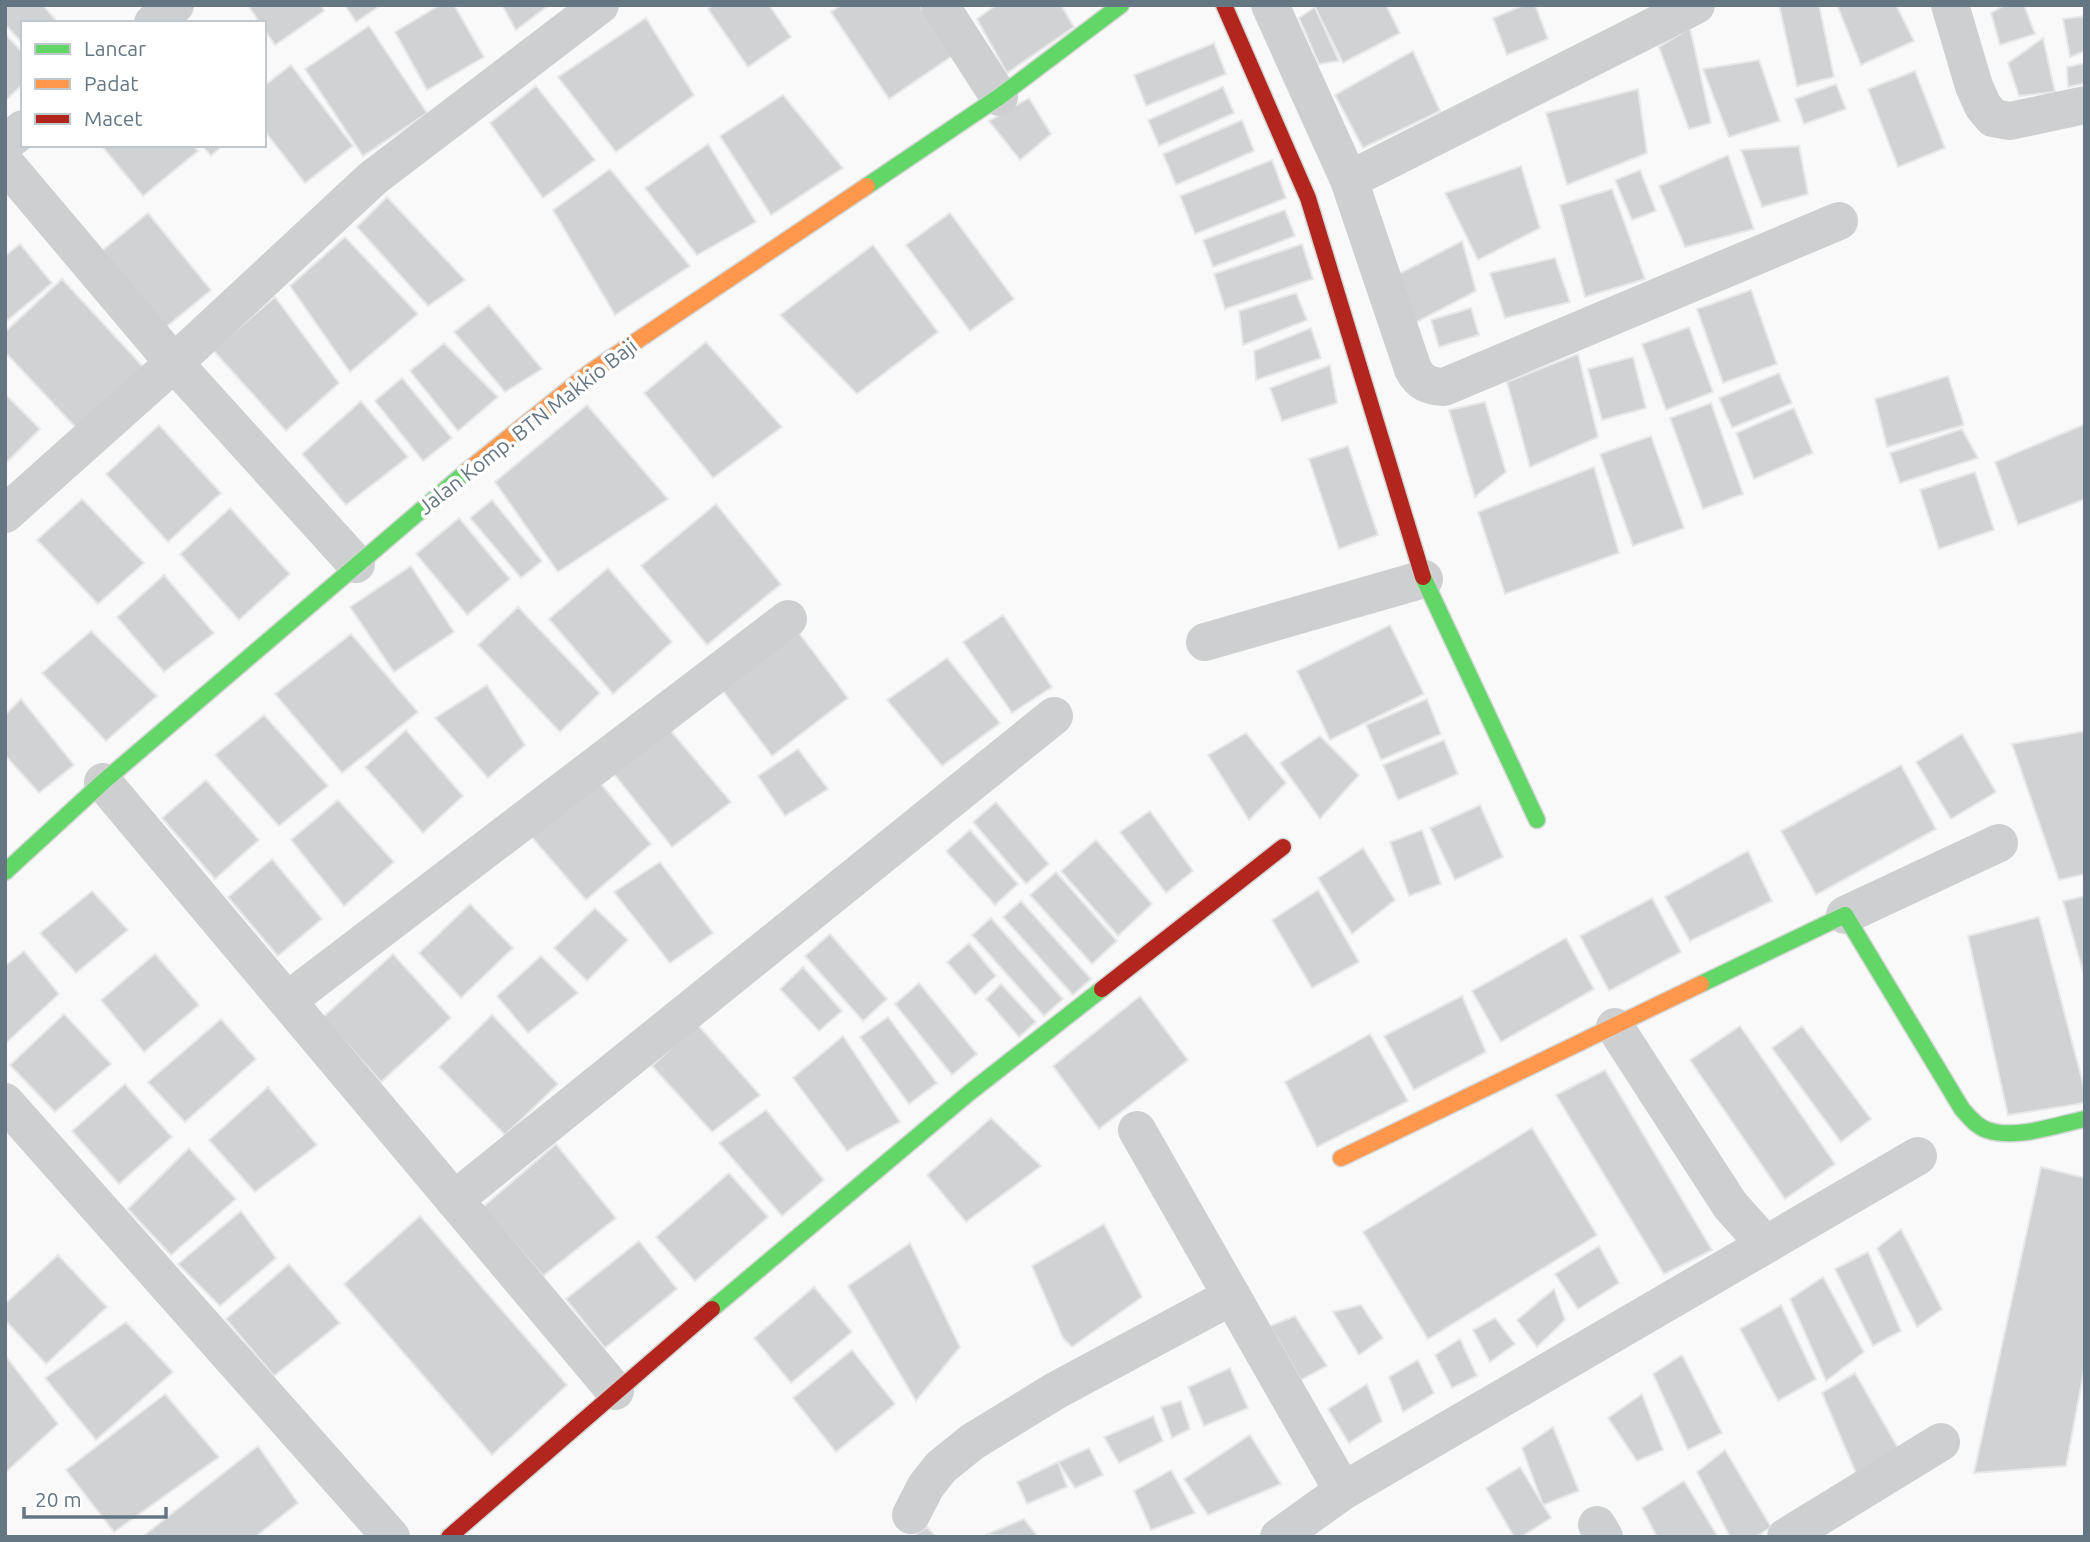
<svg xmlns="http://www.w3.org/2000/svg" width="2090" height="1542" viewBox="0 0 2090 1542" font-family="Ubuntu,sans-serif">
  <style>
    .building { fill: #d0d2d3; stroke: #e8e8e8; stroke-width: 2 }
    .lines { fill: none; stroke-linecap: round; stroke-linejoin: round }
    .fast-casing { stroke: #d5d6d7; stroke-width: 19 }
    .slow-casing { stroke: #d5d6d7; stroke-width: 19 }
    .jam-casing { stroke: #d5d6d7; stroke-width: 19 }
    .street { stroke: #cecfd0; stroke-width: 38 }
    .fast { stroke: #63d668; stroke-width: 16 }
    .slow { stroke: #ff974d; stroke-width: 16 }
    .jam { stroke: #b3261e; stroke-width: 16 }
    .labels { text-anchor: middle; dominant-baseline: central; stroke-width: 7; stroke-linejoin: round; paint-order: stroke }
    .street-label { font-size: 21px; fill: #657683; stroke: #fff }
  </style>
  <rect width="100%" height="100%" fill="#f9f9f9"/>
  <path class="building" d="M5,5H43L58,23H23V44L5,24Z
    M248,5H321L324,11L275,45L264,29V23H260Z
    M345,5H381L356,22Z
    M440,5H454L484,57L427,90L395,32Z
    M502,5H549L516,30Z
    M713,5H769L791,37L748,67L708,9Z
    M841,5H919L955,54L889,99L831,12Z
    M996,5H1061L1074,27L1007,73L977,19Z
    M1314,5H1386L1400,33L1343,63Z
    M1524,5H1535L1548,39L1507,55L1493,18Z
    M1779,5H1819L1834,77L1797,86Z
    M1837,5H1896L1914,41L1861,65Z
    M2005,5H2024L2035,34L2000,45L1991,13Z
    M1315,7L1339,61L1319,64L1299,18Z
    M2085,16V51L2070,57L2063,19Z
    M646,18L694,95L616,152L558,77Z
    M369,26L427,113L363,156L305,69Z
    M1690,28L1711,123L1689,129L1659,47Z
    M5,34L23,53V84L5,101Z
    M2043,38L2055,92L2019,96L2008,63Z
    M1214,43L1226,74L1146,106L1134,75Z
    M1413,51L1440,111L1363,148L1335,95Z
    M1759,60L1780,121L1729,137L1703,69Z
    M2085,63V83L2068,87L2067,67Z
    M291,65L353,146L305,183L264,130V86Z
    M1915,71L1945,148L1898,167L1868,89Z
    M1836,84L1846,109L1804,124L1795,99Z
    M536,86L595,160L543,198L490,123Z
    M1223,87L1234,113L1159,146L1148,120Z
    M1638,89L1647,153L1567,185L1546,113Z
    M783,95L843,168L771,215L720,136Z
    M1029,98L1051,134L1020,160L989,121Z
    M1242,120L1254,151L1176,185L1163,154Z
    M708,144L756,222L697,255L645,188Z
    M101,145H193L198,151L143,196Z
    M202,145H223L211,156Z
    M1799,146L1808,194L1762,207L1741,150Z
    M1728,155L1754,229L1685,247L1659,186Z
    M1272,160L1286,198L1195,234L1180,196Z
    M1521,166L1540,228L1478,260L1445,193Z
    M610,169L690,266L615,315L553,210Z
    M1640,170L1656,211L1632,220L1615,180Z
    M1612,189L1645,279L1585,297L1560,205Z
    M387,197L465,280L428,306L357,227Z
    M1285,210L1295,236L1213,267L1203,240Z
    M148,213L211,290L160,332L97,255Z
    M950,213L1014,299L970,331L906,245Z
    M345,237L418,314L350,372L290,286Z
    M1462,241L1476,291L1409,326L1393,277Z
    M20,244L52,283L8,320L5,317V256Z
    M1302,244L1313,279L1225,309L1214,274Z
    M873,245L938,332L857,394L780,315Z
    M1555,258L1570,302L1505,318L1490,273Z
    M62,279L146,370L79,431L5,352V332Z
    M1751,290L1777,364L1723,383L1697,309Z
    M1296,293L1307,320L1243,345L1239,311Z
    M275,297L339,383L286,431L213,350Z
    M489,305L542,369L505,392L454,332Z
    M1471,308L1479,335L1439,347L1431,320Z
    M1689,327L1713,392L1666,410L1642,344Z
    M1311,328L1321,358L1256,380L1254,351Z
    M706,342L782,427L713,478L644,393Z
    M444,343L498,397L458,431L410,371Z
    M1578,354L1598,437L1530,467L1507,382Z
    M1633,357L1646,408L1602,420L1588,369Z
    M1330,365L1337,403L1282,421L1270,388Z
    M1779,373L1792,403L1732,428L1719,398Z
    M1948,376L1964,425L1887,447L1875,399Z
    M402,378L452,438L423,461L375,401Z
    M5,394L40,429L5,464Z
    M361,401L408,457L346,505L302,454Z
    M1485,402L1506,472L1475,497L1449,410Z
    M1711,403L1743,494L1703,509L1670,418Z
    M587,405L668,499L558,572L495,482Z
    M1794,408L1813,453L1754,479L1736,433Z
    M2085,424V499L2018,525L1995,462Z
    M159,425L221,493L168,542L106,474Z
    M1962,429L1978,458L1900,483L1890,453Z
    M1651,436L1684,528L1633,546L1600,454Z
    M1348,446L1378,535L1339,549L1309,459Z
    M1594,467L1619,553L1505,594L1478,512Z
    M1975,472L1994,530L1939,549L1920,490Z
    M82,499L144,563L98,604L37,540Z
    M492,500L542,561L521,578L470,518Z
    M716,504L781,584L707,645L641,566Z
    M230,508L290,574L239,620L180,554Z
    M459,518L510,579L467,615L416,554Z
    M411,566L454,632L394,672L350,607Z
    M608,568L672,642L613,694L549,619Z
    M164,575L214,633L164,672L117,617Z
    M518,607L600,693L560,732L478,645Z
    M1003,615L1052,687L1012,713L963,642Z
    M1390,625L1424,694L1330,740L1297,671Z
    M91,631L157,696L106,741L42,673Z
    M799,633L848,698L772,756L723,691Z
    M351,634L418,712L342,773L275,694Z
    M947,658L1000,723L942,766L887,700Z
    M487,685L525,745L488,778L435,718Z
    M21,699L74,765L39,793L5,755V715Z
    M1427,699L1441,734L1381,760L1366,725Z
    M264,715L328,786L279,826L215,755Z
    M406,730L463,796L423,833L365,767Z
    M670,730L731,802L672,847L614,774Z
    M2085,731V874L2059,880L2012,744Z
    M1246,733L1286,783L1249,820L1208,755Z
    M1962,734L1996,792L1951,819L1916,762Z
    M1320,736L1359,775L1320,819L1280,763Z
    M1444,740L1458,774L1398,800L1383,765Z
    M798,749L828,789L785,816L758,776Z
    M1901,765L1936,829L1816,895L1781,831Z
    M595,777L651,844L586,900L529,834Z
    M206,780L259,840L215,879L162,818Z
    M338,800L394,862L344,906L291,840Z
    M996,802L1049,864L1026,884L973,822Z
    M1480,805L1503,857L1455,880L1430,828Z
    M1150,811L1193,871L1166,893L1120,832Z
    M970,830L1018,884L995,905L946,851Z
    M1422,830L1441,884L1409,896L1390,842Z
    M1096,840L1152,904L1118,936L1061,871Z
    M1363,848L1395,900L1352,934L1318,878Z
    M1748,851L1772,901L1690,941L1665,897Z
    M272,859L322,919L278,956L228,897Z
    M660,862L713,933L670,963L614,892Z
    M1056,872L1117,941L1092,964L1030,895Z
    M1318,890L1359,962L1312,988L1272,920Z
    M92,891L128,930L76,973L40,933Z
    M2085,896V974L2084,975L2063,901Z
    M1652,898L1681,952L1609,991L1580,936Z
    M1021,901L1091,979L1073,995L1003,917Z
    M470,904L513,948L461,998L419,953Z
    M595,908L628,940L587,981L554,948Z
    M2039,917L2085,1091V1103L2008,1115L1968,936Z
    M991,918L1063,999L1044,1016L972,935Z
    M830,934L887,999L863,1021L805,956Z
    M1566,938L1594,989L1501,1042L1472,991Z
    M969,943L996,976L975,995L947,962Z
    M24,951L59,994L5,1044V966Z
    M155,954L199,1005L144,1052L101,1000Z
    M393,954L451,1018L381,1082L323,1017Z
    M541,956L578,993L528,1033L497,996Z
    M803,967L842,1011L819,1031L780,989Z
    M919,983L977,1054L952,1075L895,1004Z
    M1001,984L1036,1022L1019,1037L986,999Z
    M1140,996L1188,1060L1099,1129L1053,1066Z
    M1462,996L1486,1052L1414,1090L1384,1036Z
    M64,1014L111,1064L55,1112L10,1065Z
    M492,1015L558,1084L505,1135L439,1067Z
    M888,1017L937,1083L909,1104L860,1037Z
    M221,1019L256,1059L185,1122L148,1082Z
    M697,1024L760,1095L712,1132L652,1066Z
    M1740,1026L1835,1164L1785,1199L1690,1060Z
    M1802,1026L1871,1119L1841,1142L1772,1048Z
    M1370,1034L1408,1101L1317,1147L1285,1082Z
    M843,1036L900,1122L847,1151L793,1078Z
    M1605,1070L1712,1250L1664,1274L1556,1095Z
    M125,1084L172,1137L119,1184L72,1131Z
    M268,1087L317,1145L255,1192L209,1140Z
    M766,1110L824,1180L782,1216L719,1143Z
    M991,1118L1041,1166L966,1222L927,1175Z
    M1532,1128L1597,1235L1428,1339L1363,1232Z
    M556,1144L616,1218L543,1276L483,1207Z
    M189,1148L236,1199L171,1255L128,1209Z
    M2041,1167L2085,1178V1365L2066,1466L1974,1473Z
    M729,1173L768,1217L695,1281L656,1237Z
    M241,1211L276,1258L220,1306L178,1264Z
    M420,1216L567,1385L492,1455L344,1284Z
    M1104,1224L1142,1297L1072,1347L1063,1338L1032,1266Z
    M1901,1229L1942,1309L1917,1327L1877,1248Z
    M639,1241L677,1289L605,1348L566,1299Z
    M910,1243L960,1347L916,1401L848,1286Z
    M1599,1246L1619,1283L1578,1309L1555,1274Z
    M1868,1252L1901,1331L1873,1346L1835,1269Z
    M58,1255L107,1307L46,1364L5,1320V1304Z
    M289,1264L340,1323L274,1376L226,1319Z
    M1823,1277L1864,1352L1826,1381L1790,1299Z
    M814,1287L852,1332L791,1383L754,1338Z
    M1554,1289L1565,1320L1537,1347L1517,1320Z
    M1361,1305L1383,1338L1359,1355L1333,1312Z
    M1781,1305L1816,1379L1778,1401L1740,1329Z
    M1295,1316L1327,1366L1301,1380L1270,1326Z
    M1495,1318L1515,1344L1490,1362L1473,1330Z
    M126,1322L173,1372L96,1440L45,1378Z
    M1460,1339L1477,1376L1452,1388L1435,1355Z
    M852,1350L895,1404L836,1452L793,1398Z
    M5,1355L58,1424L5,1473Z
    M1682,1355L1722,1433L1688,1450L1653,1374Z
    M1418,1360L1434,1393L1403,1412L1389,1377Z
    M1230,1368L1248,1408L1204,1426L1188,1387Z
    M1855,1373L1902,1455L1858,1478L1822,1393Z
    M1367,1384L1382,1421L1349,1443L1328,1409Z
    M165,1394L219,1457L114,1532L66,1470Z
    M1642,1394L1663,1450L1637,1461L1608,1418Z
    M1181,1401L1190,1429L1172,1438L1161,1407Z
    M1153,1416L1163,1441L1119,1463L1104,1437Z
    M1553,1427L1579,1491L1543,1505L1522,1448Z
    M1250,1435L1281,1484L1208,1515L1184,1479Z
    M258,1446L298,1503L255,1537H142Z
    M1089,1448L1103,1475L1075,1488L1058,1462Z
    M1725,1450L1771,1527L1756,1537H1730L1697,1472Z
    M1058,1462L1067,1487L1027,1504L1017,1482Z
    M1520,1467L1551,1518L1521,1537H1514L1486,1488Z
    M1171,1470L1195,1513L1151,1530L1134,1491Z
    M1684,1481L1718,1537H1657L1642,1508Z
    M1024,1519L1038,1537L985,1535Z
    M927,1527L936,1537H912Z"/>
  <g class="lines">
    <g class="fast-casing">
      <path id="fast" d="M867,186L999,97L1121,5
        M1423,577L1537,820
        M5,872L103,782L467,471
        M1701,984L1845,915L1962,1109C1969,1117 1977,1127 1987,1130C2016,1140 2056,1125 2085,1119
        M712,1309L969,1093L1102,989"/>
    </g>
    <g class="slow-casing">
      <path id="slow" d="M467,471L589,373L867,186
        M1341,1158L1701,984"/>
    </g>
    <g class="jam-casing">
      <path id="jam" d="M1224,5L1308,198L1423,577
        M1102,989L1283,847
        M449,1537L712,1309"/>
    </g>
    <path class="street" d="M940,5L999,97
      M1270,5L1349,180L1696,5
      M1950,5L1974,86L1983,106L1993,118L2010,121L2085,105
      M153,23L175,5
      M5,143L23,129
      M5,163L174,363L356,564
      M1349,180L1413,369C1420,383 1429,386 1444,387L1839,221
      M5,514L174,363L373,178L600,5
      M1205,642L1424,579
      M103,782L615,1391
      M1845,915L1999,843
      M287,1001L788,619
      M1615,1027L1730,1205L1755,1233
      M5,1102L391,1537
      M1137,1130L1343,1491
      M454,1200L1054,716
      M911,1515L926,1486L941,1467L972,1442L1055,1391L1232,1296
      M1597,1525L1604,1537
      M1279,1537L1343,1491L1918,1156
      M1786,1537L1941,1442"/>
    <use href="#fast" class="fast"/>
    <use href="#slow" class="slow"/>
    <use href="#jam" class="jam"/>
  </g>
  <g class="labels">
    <g class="street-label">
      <text transform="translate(527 426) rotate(-38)">Jalan Komp. BTN Makkio Baji</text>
    </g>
  </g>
  <rect width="2090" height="1542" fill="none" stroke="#657683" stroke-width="14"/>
  <rect x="21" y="21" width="245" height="126" fill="#ffffff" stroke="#c1c8cd" stroke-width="2"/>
  <rect x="35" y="44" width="35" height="10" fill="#63d668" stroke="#c1c8cd" stroke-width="2"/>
  <text x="84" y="56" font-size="21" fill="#657683">Lancar</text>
  <rect x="35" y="79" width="35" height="10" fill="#ff974d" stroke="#c1c8cd" stroke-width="2"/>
  <text x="84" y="91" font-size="21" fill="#657683">Padat</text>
  <rect x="35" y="114" width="35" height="10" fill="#b3261e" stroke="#c1c8cd" stroke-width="2"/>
  <text x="84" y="126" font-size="21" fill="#657683">Macet</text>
  <path d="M24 1507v10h142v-10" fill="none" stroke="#657683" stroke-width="3.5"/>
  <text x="35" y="1507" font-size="21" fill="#657683" stroke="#ffffff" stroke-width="5" paint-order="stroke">20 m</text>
</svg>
